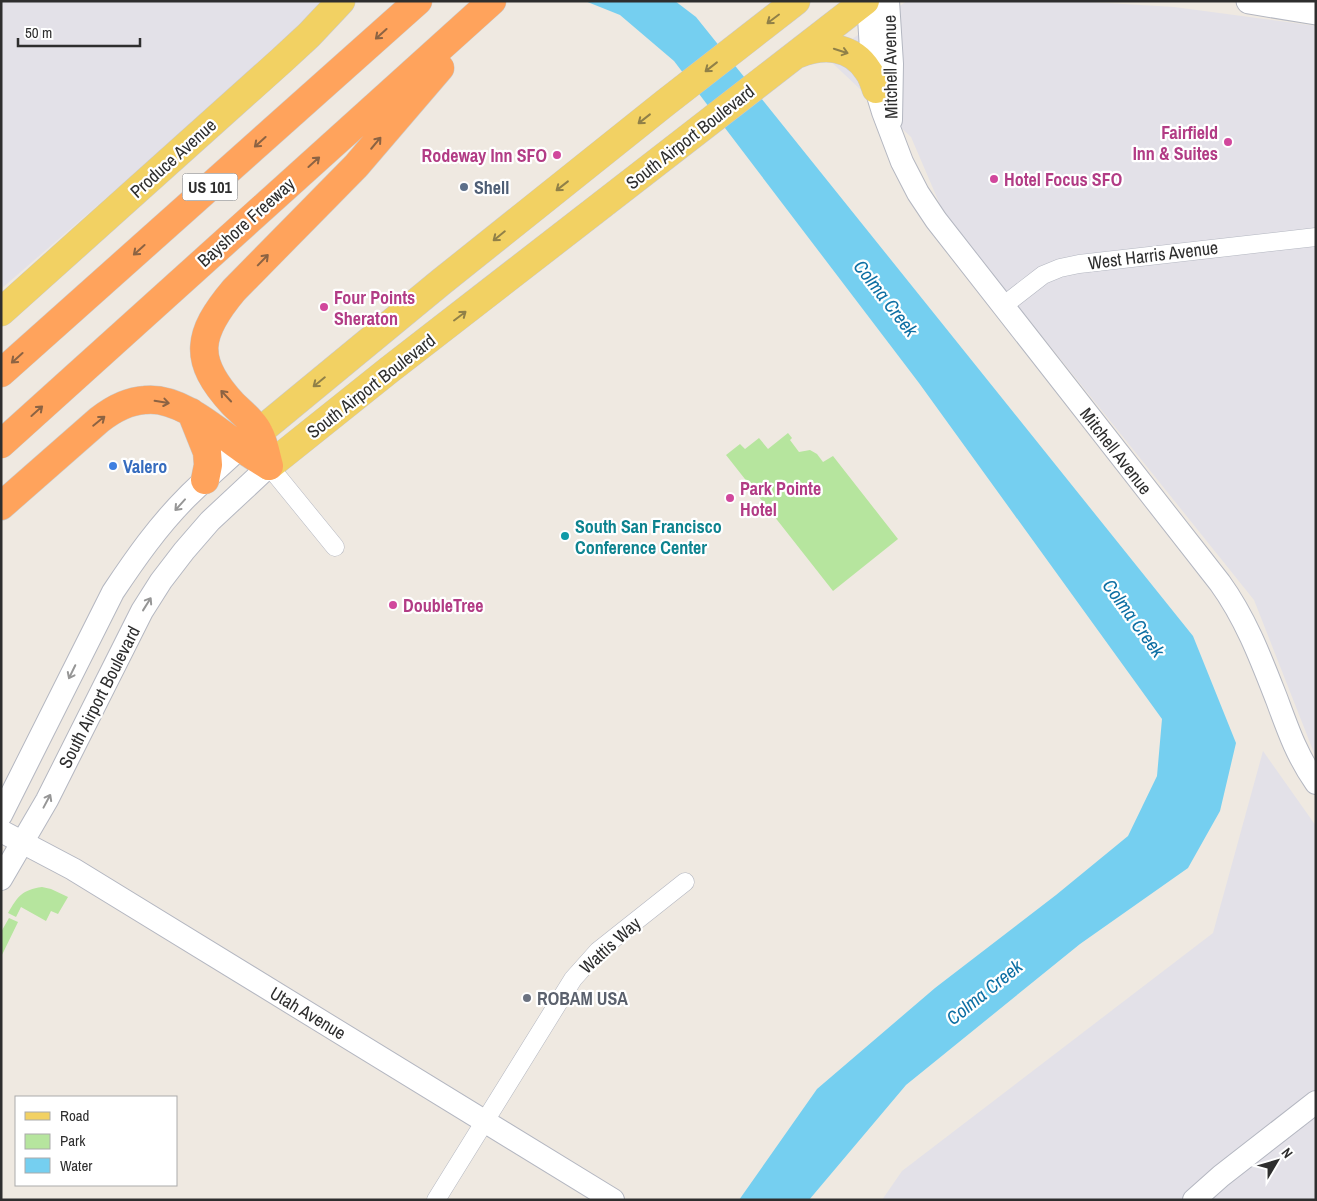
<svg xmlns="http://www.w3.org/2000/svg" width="1317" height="1201" viewBox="0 0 1317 1201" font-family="'Archivo Narrow',sans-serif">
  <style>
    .industrial { fill: #e3e1e8 }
    .green { fill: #b6e59e }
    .water { fill: #75cff0 }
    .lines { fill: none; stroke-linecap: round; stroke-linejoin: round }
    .minor-casing { stroke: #b4b7c1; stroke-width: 19 }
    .tertiary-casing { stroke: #b4b7c1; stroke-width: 24 }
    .secondary-casing { stroke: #b4b7c1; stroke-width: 27 }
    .primary-casing { stroke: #c9c9c9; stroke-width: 29 }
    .motorway-casing { stroke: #c9c9c9; stroke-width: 29 }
    .minor { stroke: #fff; stroke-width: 18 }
    .tertiary { stroke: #fff; stroke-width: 22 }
    .secondary { stroke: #fff; stroke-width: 25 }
    .primary { stroke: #f2d163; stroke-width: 28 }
    .motorway { stroke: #ffa35c; stroke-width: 28 }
    .oneway { stroke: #908048 }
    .oneway2 { stroke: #8c6343 }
    .oneway3 { stroke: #969696 }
    .hotel-dot { fill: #d1479c; stroke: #fff; stroke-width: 2 }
    .service-dot { fill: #5c6f8a; stroke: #fff; stroke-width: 2 }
    .shop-dot { fill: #3f7fe0; stroke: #fff; stroke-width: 2 }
    .culture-dot { fill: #0f9aa8; stroke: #fff; stroke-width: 2 }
    .worship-dot { fill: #6b7280; stroke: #fff; stroke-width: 2 }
    .labels { text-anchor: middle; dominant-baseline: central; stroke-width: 4.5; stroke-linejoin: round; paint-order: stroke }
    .shield { fill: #fff; stroke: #6d6d6d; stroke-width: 1 }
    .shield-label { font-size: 16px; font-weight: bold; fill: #2e2e2e }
    .street-label { font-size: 18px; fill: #2e2e2e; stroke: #fff }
    .hotel-label { font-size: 18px; font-weight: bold; fill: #b23c85; stroke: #fff; text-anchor: start }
    .service-label { font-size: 18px; font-weight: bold; fill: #4e5e75; stroke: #fff; text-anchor: start }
    .shop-label { font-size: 18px; font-weight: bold; fill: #366cbe; stroke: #fff; text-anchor: start }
    .culture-label { font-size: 18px; font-weight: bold; fill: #0d838f; stroke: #fff; text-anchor: start }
    .worship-label { font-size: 18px; font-weight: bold; fill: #5b616d; stroke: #fff; text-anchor: start }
    .water-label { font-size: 19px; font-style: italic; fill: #0d6fa3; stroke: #fff }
  </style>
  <rect width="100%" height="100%" fill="#efe9e1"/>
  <path class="industrial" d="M1,1H322L255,69L1,289Z
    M907,1H1074L1174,7L1316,26V758L1254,600L944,214L911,137L826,57Z
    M1263,751L1316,826V1200H882L902,1171L1213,933Z"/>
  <path class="green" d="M788,433L792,438L790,440L799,452L810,450L817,454L823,462L833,456L898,539L833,591L726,455L740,444L745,449L759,438L768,449Z
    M42,887L51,889L68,897L58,914L51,911L46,921L21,907L16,917L8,913C18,896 22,890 42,887Z
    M9,918L18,922L1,957V932Z"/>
  <path class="water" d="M585,1H675L696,17L1193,636L1236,743L1220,811L1188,868L1080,944L906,1085L809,1200H739L817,1089L935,988L1056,895L1128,836L1157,776L1162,719L919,383L674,61L620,15Z"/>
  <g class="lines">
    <g class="minor-casing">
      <path id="minor" d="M1003,306L1043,275L1060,268L1079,264L1316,237
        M269,466L335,547
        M436,1200L573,979L598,951L685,882"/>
    </g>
    <g class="tertiary-casing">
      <path id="tertiary" d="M868,1L872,66L876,89L883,112L902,162L918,193L936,220L1220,583C1246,619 1261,659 1277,700C1288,730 1297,756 1316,783
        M888,1L892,64L891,120
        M1,815L113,592C135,559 158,526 187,497C204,480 223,464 241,447
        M1,831L73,869L613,1200
        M1,879L47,800L142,611L161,581L184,551L210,521L269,466
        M1194,1200L1221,1176L1316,1102"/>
    </g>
    <g class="secondary-casing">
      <path id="secondary" d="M1249,1L1316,12"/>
    </g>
    <g class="primary-casing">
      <path id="primary" d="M798,54C823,44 852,45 868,71C872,76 874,83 876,89
        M1,312L282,60L309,35L341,1
        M242,446L441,282L665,103L796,1
        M269,466L389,370L865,1"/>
    </g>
    <g class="motorway-casing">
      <path id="motorway" d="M1,373L418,1
        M191,412L207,452L208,465L205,480
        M1,444L492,1
        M269,466C266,455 264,442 259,433C254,422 241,412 233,404C192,360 197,334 234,290L356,166L440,68
        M1,506L99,420C113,409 127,401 145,400C178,396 214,428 240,447C249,454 259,460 269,466"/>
    </g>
    <use href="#minor" class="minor"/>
    <use href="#tertiary" class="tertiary"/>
    <use href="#secondary" class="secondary"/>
    <use href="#primary" class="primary"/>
    <use href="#motorway" class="motorway"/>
  </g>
  <defs><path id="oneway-shaft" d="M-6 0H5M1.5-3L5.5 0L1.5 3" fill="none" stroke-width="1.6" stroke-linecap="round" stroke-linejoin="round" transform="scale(1.25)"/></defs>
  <g class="oneway">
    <use href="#oneway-shaft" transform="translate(773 19) rotate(143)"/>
    <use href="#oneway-shaft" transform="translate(841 51) rotate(18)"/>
    <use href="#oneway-shaft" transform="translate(711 67) rotate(142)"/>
    <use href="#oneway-shaft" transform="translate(644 119) rotate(142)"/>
    <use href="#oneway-shaft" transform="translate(562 186) rotate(142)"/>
    <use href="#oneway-shaft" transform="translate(499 236) rotate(141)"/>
    <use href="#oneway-shaft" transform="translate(460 316) rotate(-37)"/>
    <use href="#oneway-shaft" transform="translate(319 382) rotate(141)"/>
  </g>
  <g class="oneway2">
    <use href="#oneway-shaft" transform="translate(381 34) rotate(138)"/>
    <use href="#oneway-shaft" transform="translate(260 142) rotate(138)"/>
    <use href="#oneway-shaft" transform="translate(376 143) rotate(-50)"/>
    <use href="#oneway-shaft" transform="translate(314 162) rotate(-42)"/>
    <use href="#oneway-shaft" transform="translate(139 250) rotate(138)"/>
    <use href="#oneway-shaft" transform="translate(263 260) rotate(-46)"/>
    <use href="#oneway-shaft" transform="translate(17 358) rotate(138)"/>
    <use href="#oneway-shaft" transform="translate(226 396) rotate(-133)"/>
    <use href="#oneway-shaft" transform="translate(162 402) rotate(9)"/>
    <use href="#oneway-shaft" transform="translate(37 411) rotate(-42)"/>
    <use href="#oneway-shaft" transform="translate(99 421) rotate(-39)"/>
  </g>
  <g class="oneway3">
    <use href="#oneway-shaft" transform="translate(180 505) rotate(132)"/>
    <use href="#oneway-shaft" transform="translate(147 604) rotate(-58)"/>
    <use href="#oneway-shaft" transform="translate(72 672) rotate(116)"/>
    <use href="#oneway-shaft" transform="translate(47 801) rotate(-62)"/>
  </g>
  <g class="hotel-dot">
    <circle cx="1228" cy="142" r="5"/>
    <circle cx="557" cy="155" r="5"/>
    <circle cx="994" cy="179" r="5"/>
    <circle cx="324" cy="307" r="5"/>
    <circle cx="730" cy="498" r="5"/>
    <circle cx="393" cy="605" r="5"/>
  </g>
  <circle class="service-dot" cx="464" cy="187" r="5"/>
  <circle class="shop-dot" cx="113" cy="466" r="5"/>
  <circle class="culture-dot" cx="565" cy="536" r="5"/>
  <circle class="worship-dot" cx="527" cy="998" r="5"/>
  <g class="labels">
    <rect class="shield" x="182.5" y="173.5" width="55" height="27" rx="4"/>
    <g class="shield-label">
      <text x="210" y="187">US 101</text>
    </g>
    <g class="street-label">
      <text transform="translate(890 67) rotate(-91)">Mitchell Avenue</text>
      <text transform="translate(690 137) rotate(-38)">South Airport Boulevard</text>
      <text transform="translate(173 158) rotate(-42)">Produce Avenue</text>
      <text transform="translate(246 222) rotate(-42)">Bayshore Freeway</text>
      <text transform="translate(1153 255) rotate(-7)">West Harris Avenue</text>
      <text transform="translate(371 386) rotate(-38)">South Airport Boulevard</text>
      <text transform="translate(1116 451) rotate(52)">Mitchell Avenue</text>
      <text transform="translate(99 697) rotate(-63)">South Airport Boulevard</text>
      <text transform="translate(610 945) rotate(-42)">Wattis Way</text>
      <text transform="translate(308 1013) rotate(31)">Utah Avenue</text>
    </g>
    <g class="hotel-label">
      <text x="1218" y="132" text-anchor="end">Fairfield<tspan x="1218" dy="21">Inn &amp; Suites</tspan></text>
      <text x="547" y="155" text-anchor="end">Rodeway Inn SFO</text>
      <text x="1004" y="179">Hotel Focus SFO</text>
      <text x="334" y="297">Four Points<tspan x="334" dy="21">Sheraton</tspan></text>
      <text x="740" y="488">Park Pointe<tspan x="740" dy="21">Hotel</tspan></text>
      <text x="403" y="605">DoubleTree</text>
    </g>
    <g class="service-label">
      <text x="474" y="187">Shell</text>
    </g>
    <g class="shop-label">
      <text x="123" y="466">Valero</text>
    </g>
    <g class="culture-label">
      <text x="575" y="526">South San Francisco<tspan x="575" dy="21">Conference Center</tspan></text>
    </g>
    <g class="worship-label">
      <text x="537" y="998">ROBAM USA</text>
    </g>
    <g class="water-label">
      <text transform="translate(886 298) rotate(52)">Colma Creek</text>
      <text transform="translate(1134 618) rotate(54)">Colma Creek</text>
      <text transform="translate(984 992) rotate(-39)">Colma Creek</text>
    </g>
  </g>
  <rect width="1317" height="1201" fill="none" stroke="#2e2e2e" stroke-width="5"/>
  <rect x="15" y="1096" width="162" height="90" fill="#ffffff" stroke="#ababab"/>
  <rect x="25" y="1112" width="25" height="8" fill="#f2d163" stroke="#ababab"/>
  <text x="60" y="1121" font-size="15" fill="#2e2e2e">Road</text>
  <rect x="25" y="1134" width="25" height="15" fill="#b6e59e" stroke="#ababab"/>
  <text x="60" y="1146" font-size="15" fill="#2e2e2e">Park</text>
  <rect x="25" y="1158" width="25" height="15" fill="#75cff0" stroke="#ababab"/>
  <text x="60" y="1171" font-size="15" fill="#2e2e2e">Water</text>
  <g transform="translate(1277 1161) rotate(52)" stroke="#ffffff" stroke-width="4" paint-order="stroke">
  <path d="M0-4L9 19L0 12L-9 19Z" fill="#2e2e2e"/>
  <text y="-8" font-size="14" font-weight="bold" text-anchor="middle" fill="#2e2e2e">N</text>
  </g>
  <path d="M18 38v8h122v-8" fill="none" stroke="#2e2e2e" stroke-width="2.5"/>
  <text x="25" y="38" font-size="15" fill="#2e2e2e" stroke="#ffffff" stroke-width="4" paint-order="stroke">50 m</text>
</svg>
